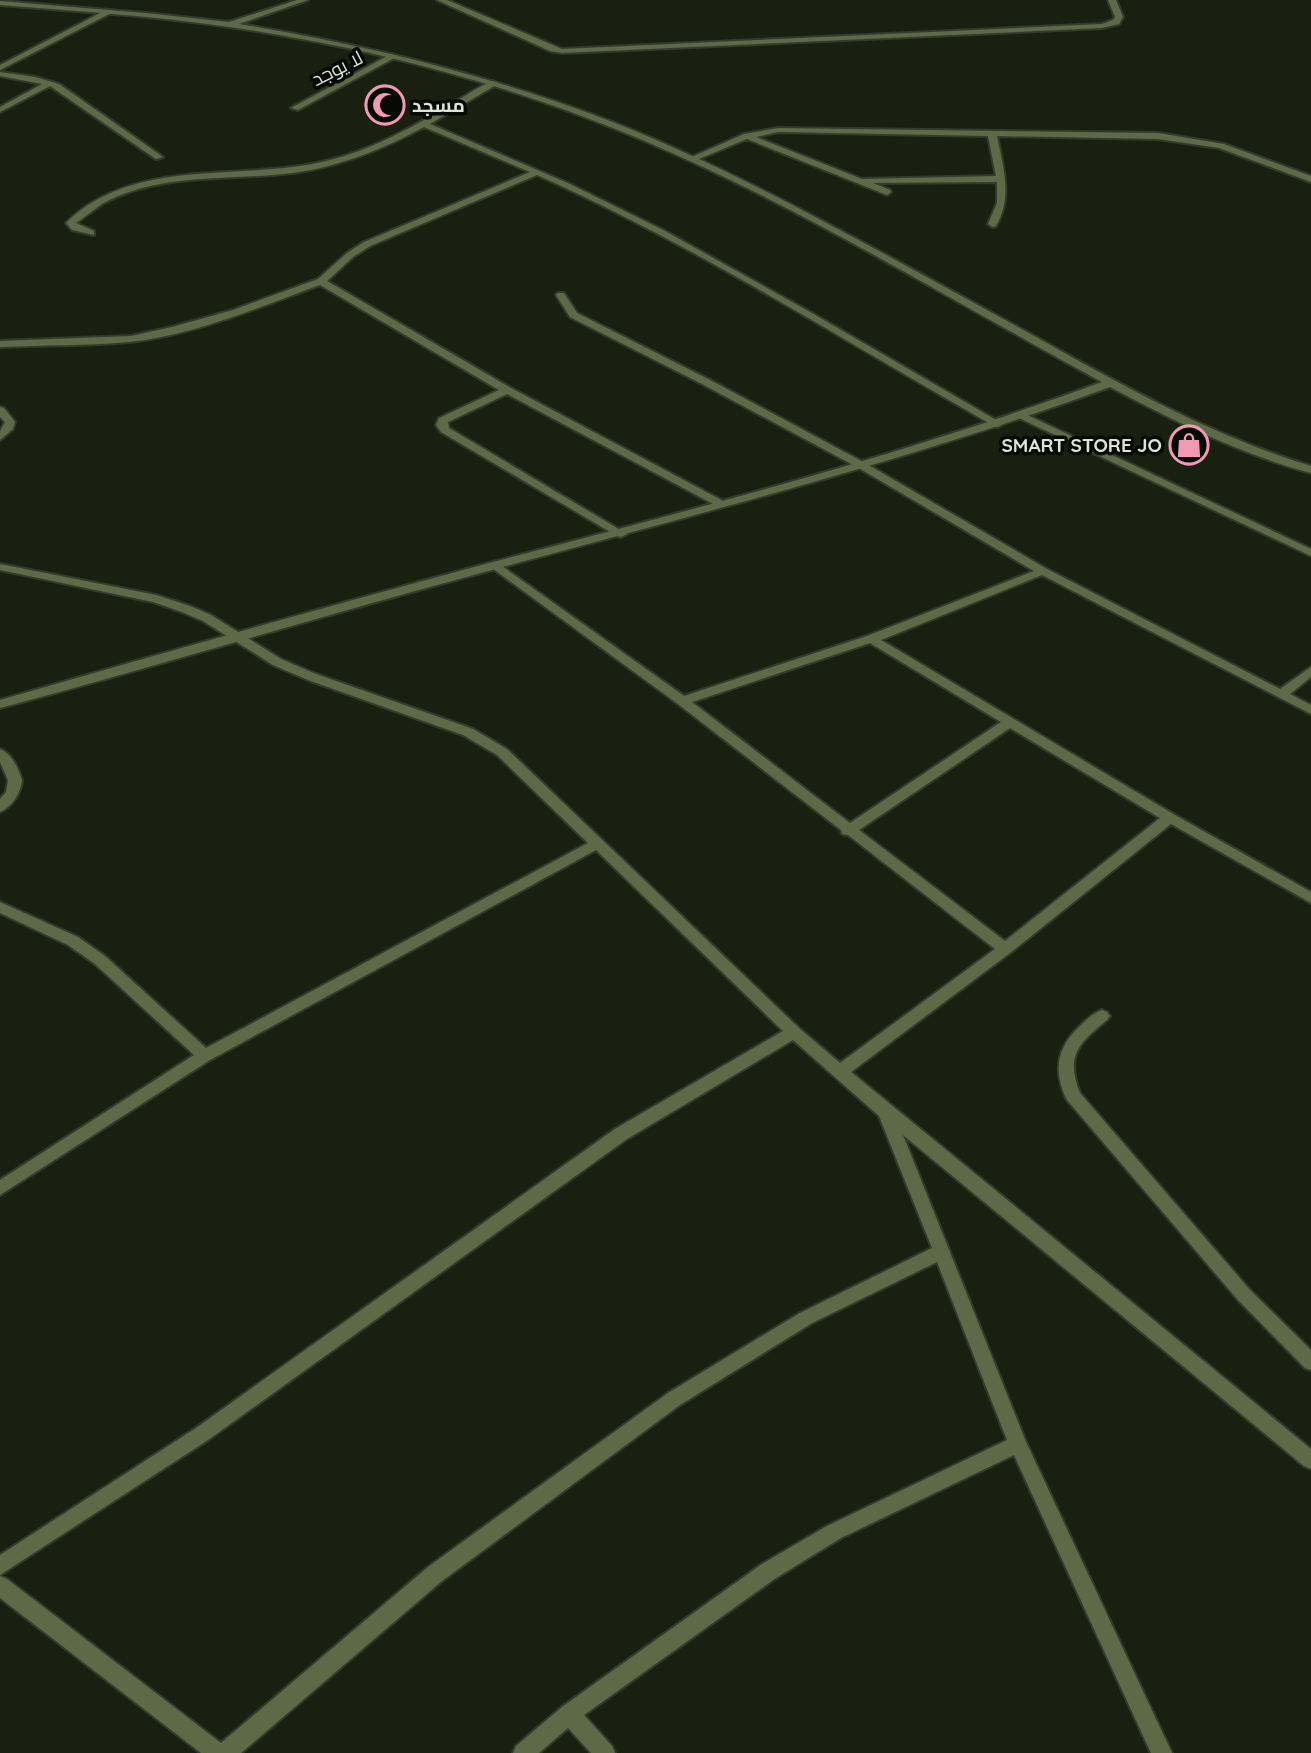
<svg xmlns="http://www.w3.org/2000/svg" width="1311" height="1753" viewBox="0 0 1311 1753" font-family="Quicksand,Cairo,sans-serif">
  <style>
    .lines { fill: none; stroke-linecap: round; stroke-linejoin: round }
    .minor-casing { stroke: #353b2c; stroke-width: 4 }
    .tertiary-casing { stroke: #353b2c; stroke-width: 4 }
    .minor { fill: #5e6a47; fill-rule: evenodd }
    .tertiary { fill: #5e6a47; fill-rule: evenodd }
    .labels { text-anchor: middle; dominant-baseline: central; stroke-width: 7; stroke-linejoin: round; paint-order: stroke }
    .far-street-label { font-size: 19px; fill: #dee3d8; stroke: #070904 }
    .far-poi-label { font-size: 19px; font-weight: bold; fill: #dee3d8; stroke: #070904; text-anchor: start }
  </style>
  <rect width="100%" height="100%" fill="#1a2010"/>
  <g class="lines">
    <g class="minor-casing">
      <path id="minor" d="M437,0H447L562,49L1102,24L1113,20L1115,17L1108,0H1116L1123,17L1119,24L1102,28L562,53L550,51Z
        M106,10L113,12L0,70V65Z
        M391,54L398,56L298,110L291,108Z
        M0,72L35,77L59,84L163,157L156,159L50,86L0,112V107L42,84L0,76Z
        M493,81L497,83L496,85L430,124L570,184L665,231L810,312L1003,424L998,427L994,426C843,340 696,246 537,175L370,246L353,257L327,281L511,388L725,502V506H717L507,394L448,422L449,428L627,534L621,537L617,536L441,432L436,425L439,418L499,390L320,285C262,306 191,336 129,342C87,346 43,345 0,347V341L131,336L172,327L233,310L318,279L347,253L364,242L530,172L424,127C383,149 339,167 292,173C229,181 160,172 102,204C93,210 85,217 76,223L94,231V235L72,230L66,223C134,156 241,182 326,161C369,151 409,129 447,107C462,98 477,87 493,81Z
        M778,128L1158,133L1224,144L1311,176V182L1219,148L1158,139L997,136C1003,167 1013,197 996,226L993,227L988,224L997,203V182L873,183L890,190L891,192L887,195L747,139L694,161L687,159L744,134ZM778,132L988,136L996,176L862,179L756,137Z
        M558,293H564L577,313L712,381L865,463L1047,569L1280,689L1311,667V677L1290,694L1311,705V714L1042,575L881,640L1175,815L1311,892V903L1171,824L1010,953L851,1072L1311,1449V1469L1304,1466L903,1135L1026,1442L1172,1753H1151L1014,1455L841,1538L776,1578L584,1715L612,1746L615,1753H591L568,1728L539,1753H513L516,1746L562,1707L762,1564L827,1526L1007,1440L937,1262L812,1323L680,1405L442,1581L241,1753H201L0,1598V1576L7,1579L221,1743L428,1567L668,1393L800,1313L932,1248L879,1116L793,1040L627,1139L208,1440L0,1575V1555L196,1428L615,1129L783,1031L596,850L210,1060L0,1195V1180L194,1055L95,964L68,945L0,913V902L78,937L105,956L206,1048L588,843L497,755L463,735L308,680L273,665L203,621L182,612L153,602L0,570V564L156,595L190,606L211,615L281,659L316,674L473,729L507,749L799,1028L840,1063L995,949L848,835L842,834L841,830L678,704L489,566L491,564H499L684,696L867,636L1034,571L857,467L704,385L570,317L556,295ZM870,643L1001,722L850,823L692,702ZM1010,728L1160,818L1005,941L859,830Z
        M0,407L4,408L15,422L13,429L0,440V431L5,422L0,417Z
        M1023,413L1311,549V556L1019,418V414Z
        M0,749C11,753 19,769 22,780C21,793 12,807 0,812V799L6,792L8,780L0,762Z
        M1102,1010L1107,1012L1110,1016L1107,1020C1079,1043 1065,1055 1080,1093L1250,1290L1311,1350V1370L1305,1368L1238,1300L1067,1100C1053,1072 1056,1048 1080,1026C1086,1020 1093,1013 1102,1010Z"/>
    </g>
    <g class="tertiary-casing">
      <path id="tertiary" d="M297,0H308L239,24C369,45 496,77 618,124C698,156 775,195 851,236C913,269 974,303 1036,337C1125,387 1213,436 1311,466V473C1240,454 1174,421 1110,387C908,461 700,513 492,570C328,614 164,664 0,708V700C163,653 325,607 489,563C695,509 901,456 1102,382C941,295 784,196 613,128C490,79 361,46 230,27C154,16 77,11 0,5V1L145,13L229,22Z"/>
    </g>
    <use href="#minor" class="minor"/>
    <use href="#tertiary" class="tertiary"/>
  </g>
  <defs>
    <g id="mosque-ring" transform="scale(2.0125)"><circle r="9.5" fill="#070904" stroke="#f09ab6" stroke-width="1.5"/><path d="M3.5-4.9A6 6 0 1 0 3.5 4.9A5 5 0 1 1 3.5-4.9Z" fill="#f09ab6"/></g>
    <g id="shop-ring" transform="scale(2.0125)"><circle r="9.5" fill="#070904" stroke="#f09ab6" stroke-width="1.5"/><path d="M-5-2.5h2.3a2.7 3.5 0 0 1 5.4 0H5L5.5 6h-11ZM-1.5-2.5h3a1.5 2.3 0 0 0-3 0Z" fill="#f09ab6"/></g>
  </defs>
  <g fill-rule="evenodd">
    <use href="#mosque-ring" x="385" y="105"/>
    <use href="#shop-ring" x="1189" y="445"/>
  </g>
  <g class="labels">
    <g class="far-street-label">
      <text transform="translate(337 68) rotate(-27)">لا يوجد</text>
    </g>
    <g class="far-poi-label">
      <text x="412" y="105">مسجد</text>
      <text x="1162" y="445" text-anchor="end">SMART STORE JO</text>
    </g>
  </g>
</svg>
